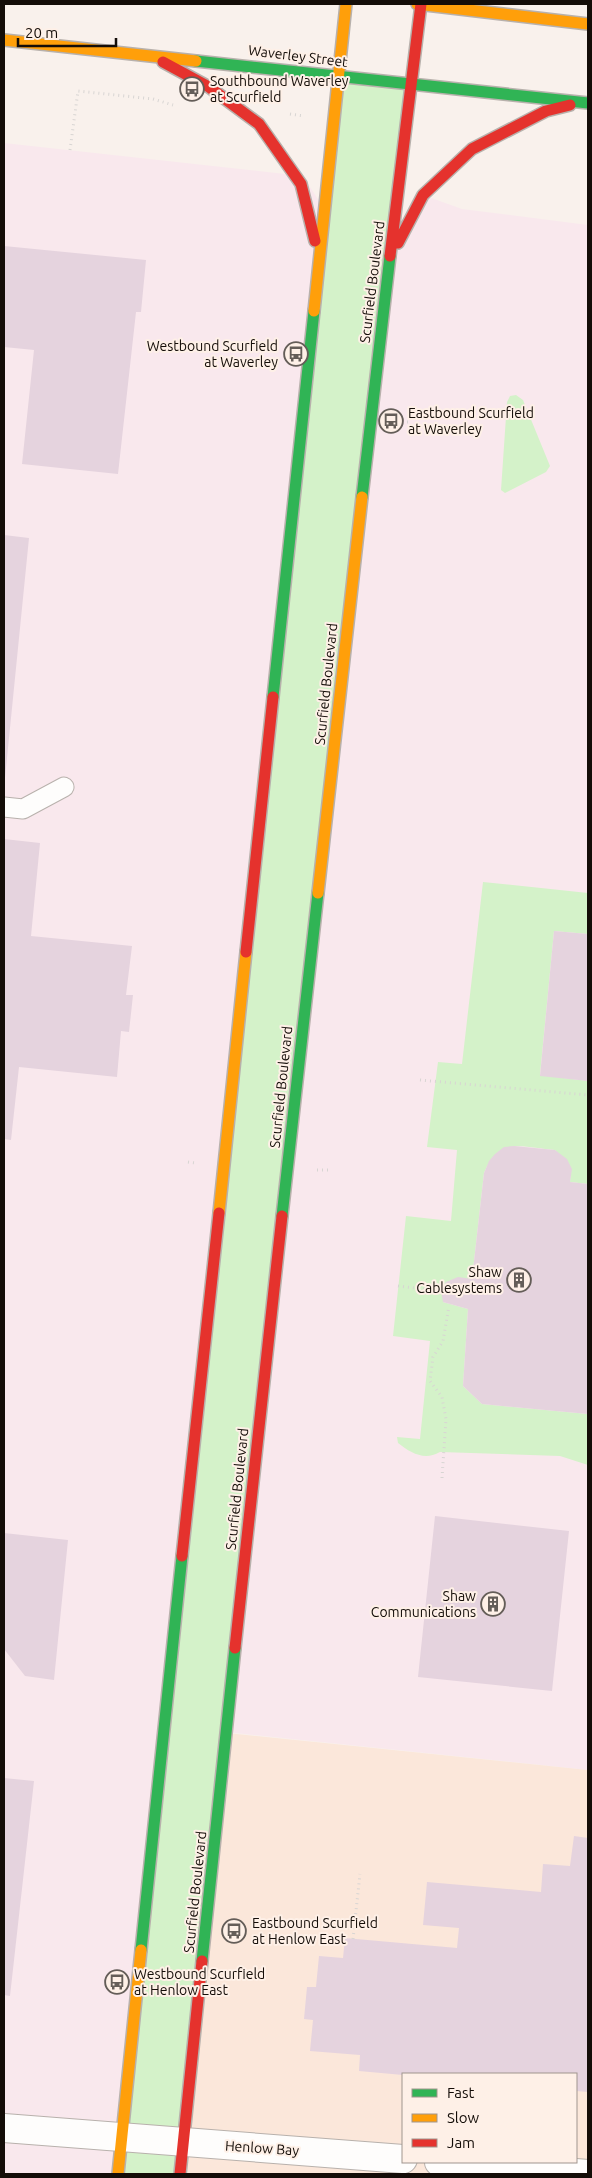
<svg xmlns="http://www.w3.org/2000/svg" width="592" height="2178" viewBox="0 0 592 2178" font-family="Ubuntu,sans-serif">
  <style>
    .commercial { fill: #f9e8ed }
    .built { fill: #fbe7da; fill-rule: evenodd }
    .green { fill: #d4f2c9 }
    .building { fill: #e5d3de }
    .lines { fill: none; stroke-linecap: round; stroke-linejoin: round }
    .lane-casing { stroke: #b8b1ac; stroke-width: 21 }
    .street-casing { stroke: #b8b1ac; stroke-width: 30 }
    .fast-casing { stroke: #b8b1ac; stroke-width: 14 }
    .slow-casing { stroke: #b8b1ac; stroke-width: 14 }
    .jam-casing { stroke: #b8b1ac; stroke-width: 14 }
    .path { stroke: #d8d5d3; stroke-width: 3; stroke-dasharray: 1 4; stroke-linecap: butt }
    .lane { stroke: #fefdfc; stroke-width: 19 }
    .street { stroke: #fefdfc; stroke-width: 28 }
    .fast { stroke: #30b455; stroke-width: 11 }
    .slow { stroke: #ff9f0a; stroke-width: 11 }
    .jam { stroke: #e5322d; stroke-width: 11 }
    .labels { text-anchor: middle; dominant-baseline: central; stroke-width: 4; stroke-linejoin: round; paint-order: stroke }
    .street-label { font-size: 14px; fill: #140d08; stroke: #fef0e7 }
    .poi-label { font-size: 14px; fill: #140d08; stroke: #fef0e7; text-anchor: start }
  </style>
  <rect width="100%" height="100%" fill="#f9f1ec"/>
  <path class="commercial" d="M4,143L303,176L323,207L118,2174H4Z
    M423,195L462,209L588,225V1770L226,1732L389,260Z"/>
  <path class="built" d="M227,1733L588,1770V2174H180ZM403,2074H576V2162H403Z"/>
  <path class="green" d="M339,76L412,85L180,2174H118Z
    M516,395L523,400L550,466L546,472L505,493L501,490L507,402L510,396Z
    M483,882L588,893V934L554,931L540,1075L588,1081V1184L570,1182L571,1169L555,1150C522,1147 499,1136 484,1173L472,1279L446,1282L443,1302L468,1309L463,1386L482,1404L588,1414V1465L560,1456L440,1452C424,1461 411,1453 398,1443L397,1437L420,1439L430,1341L393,1336L406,1216L451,1221L457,1150L427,1147L438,1062L462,1064Z"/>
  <path class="building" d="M4,246L146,260L141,312H136L118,474L22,464L34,350L4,347Z
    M4,535L29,538L5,778H4Z
    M4,839L40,843L31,936L132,946L126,995H133L129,1032L121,1031L117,1077L19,1067L11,1140L4,1139Z
    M554,931L588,934V1081L540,1076Z
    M514,1146L555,1150L567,1159L572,1169L570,1182L588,1184V1414L482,1404L463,1386L468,1309L443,1302L441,1291L446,1282L458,1277L472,1279L484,1173L489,1161L495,1154L504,1147Z
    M435,1516L569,1531L552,1691L418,1677Z
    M4,1533L68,1540L54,1680L25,1676L4,1649Z
    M4,1778L34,1781L10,1996L4,1995Z
    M574,1836L588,1838V2092L576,2091V2074L403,2075L359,2071L360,2055L310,2051L313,2020L304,2019L307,1987H316L319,1956L343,1958L345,1938L457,1948L459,1928L423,1925L427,1882L541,1892L543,1864L570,1866Z"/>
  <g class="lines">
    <g class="lane-casing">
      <path id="lane" d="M4,807L23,809L64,787"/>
    </g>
    <g class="street-casing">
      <path id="street" d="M4,2128L403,2159
        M439,2162L588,2174"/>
    </g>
    <g class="fast-casing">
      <path id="fast" d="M196,61L588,103
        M362,497L390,256
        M273,697L314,311
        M282,1216L318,893
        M141,1950L182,1556
        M202,1961L235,1648"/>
    </g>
    <g class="slow-casing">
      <path id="slow" d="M417,4L588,24
        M4,40L196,61
        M314,311L346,4
        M318,893L362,497
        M219,1213L246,952
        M118,2174L141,1950"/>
    </g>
    <g class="jam-casing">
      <path id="jam" d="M163,62L209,87L259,124L301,184L315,241
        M398,243L423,195L472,149L546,111L570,105
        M390,256L421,4
        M246,952L273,697
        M182,1556L219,1213
        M235,1648L282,1216
        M180,2174L202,1961"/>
    </g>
    <path class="path" d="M290,114L304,116
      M70,150L78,91L153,99L173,105
      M402,422H411
      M420,1080L588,1095
      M188,1162L195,1163
      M317,1170H332
      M398,1286L441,1291
      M442,1478L446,1419L442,1397L430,1381L433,1357L443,1341L449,1306
      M353,1939L360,1874"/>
    <use href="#lane" class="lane"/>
    <use href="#street" class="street"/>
    <use href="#fast" class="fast"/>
    <use href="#slow" class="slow"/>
    <use href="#jam" class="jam"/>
  </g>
  <defs>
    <g id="bus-ring" transform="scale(1.25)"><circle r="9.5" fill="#fef0e7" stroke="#645d58" stroke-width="1.5"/><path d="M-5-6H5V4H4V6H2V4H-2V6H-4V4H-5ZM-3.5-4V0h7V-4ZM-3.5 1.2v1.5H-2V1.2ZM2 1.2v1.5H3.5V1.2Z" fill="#645d58"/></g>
    <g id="building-ring" transform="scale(1.25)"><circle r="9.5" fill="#fef0e7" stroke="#645d58" stroke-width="1.5"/><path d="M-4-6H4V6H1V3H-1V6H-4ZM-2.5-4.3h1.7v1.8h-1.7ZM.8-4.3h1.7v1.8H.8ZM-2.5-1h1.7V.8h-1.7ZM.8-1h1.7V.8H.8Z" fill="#645d58"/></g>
  </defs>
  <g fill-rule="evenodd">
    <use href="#bus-ring" x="192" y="89"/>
    <use href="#bus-ring" x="296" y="354"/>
    <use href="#bus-ring" x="391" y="421"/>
    <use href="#building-ring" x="519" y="1280"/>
    <use href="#building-ring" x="493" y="1604"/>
    <use href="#bus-ring" x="234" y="1931"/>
    <use href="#bus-ring" x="117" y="1982"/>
  </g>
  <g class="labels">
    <g class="street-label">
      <text transform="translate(298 56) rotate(7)">Waverley Street</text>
      <text transform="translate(372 282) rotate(-83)">Scurfield Boulevard</text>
      <text transform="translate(326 684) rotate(-84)">Scurfield Boulevard</text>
      <text transform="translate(281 1087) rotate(-84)">Scurfield Boulevard</text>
      <text transform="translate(237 1489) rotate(-84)">Scurfield Boulevard</text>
      <text transform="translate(195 1892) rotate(-84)">Scurfield Boulevard</text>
      <text transform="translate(262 2148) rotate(4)">Henlow Bay</text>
    </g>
    <g class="poi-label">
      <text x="210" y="81">Southbound Waverley<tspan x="210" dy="16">at Scurfield</tspan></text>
      <text x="278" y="346" text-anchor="end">Westbound Scurfield<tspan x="278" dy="16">at Waverley</tspan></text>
      <text x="408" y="413">Eastbound Scurfield<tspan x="408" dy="16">at Waverley</tspan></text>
      <text x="502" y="1272" text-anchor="end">Shaw<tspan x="502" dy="16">Cablesystems</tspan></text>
      <text x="476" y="1596" text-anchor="end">Shaw<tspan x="476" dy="16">Communications</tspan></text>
      <text x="252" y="1923">Eastbound Scurfield<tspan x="252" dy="16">at Henlow East</tspan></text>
      <text x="134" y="1974">Westbound Scurfield<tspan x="134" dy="16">at Henlow East</tspan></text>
    </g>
  </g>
  <rect width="592" height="2178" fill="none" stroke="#140d08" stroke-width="10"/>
  <rect x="402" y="2073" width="175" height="90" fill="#fef0e7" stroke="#a0958e"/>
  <rect x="412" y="2089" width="25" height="8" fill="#30b455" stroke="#a0958e"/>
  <text x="447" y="2098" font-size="15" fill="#140d08">Fast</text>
  <rect x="412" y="2114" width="25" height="8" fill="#ff9f0a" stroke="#a0958e"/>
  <text x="447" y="2123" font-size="15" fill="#140d08">Slow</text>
  <rect x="412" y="2139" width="25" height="8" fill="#e5322d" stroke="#a0958e"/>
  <text x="447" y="2148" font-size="15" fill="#140d08">Jam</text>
  <path d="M18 38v8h98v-8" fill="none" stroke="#140d08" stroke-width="2.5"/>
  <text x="25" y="38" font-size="15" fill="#140d08" stroke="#fef0e7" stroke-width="4" paint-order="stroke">20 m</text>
</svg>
